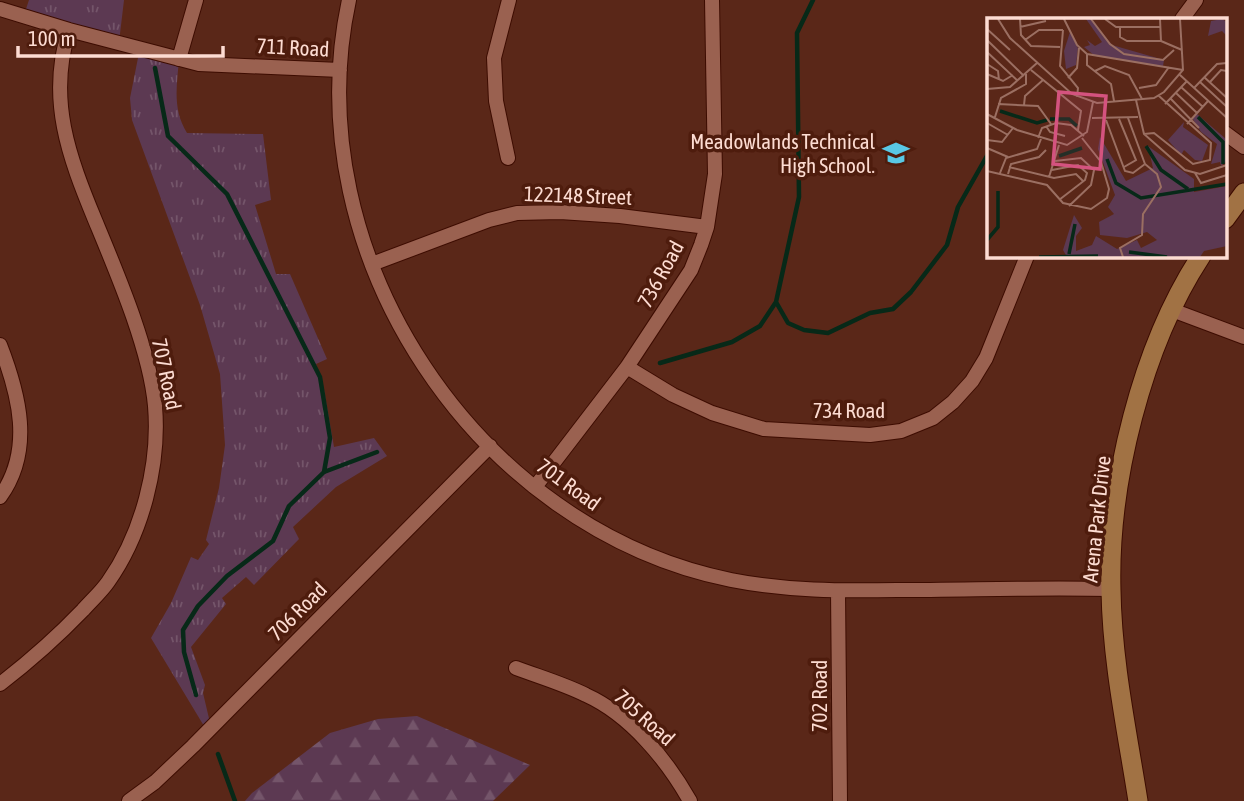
<svg xmlns="http://www.w3.org/2000/svg" width="1244" height="801" viewBox="0 0 1244 801" font-family="'Asap Condensed',sans-serif">
  <style>
    .grass { fill: url(#grass-tufts) }
    .forest { fill: url(#forest-firs) }
    .lines { fill: none; stroke-linecap: round; stroke-linejoin: round }
    .stream { stroke: #072918; stroke-width: 4.5 }
    .street-casing { stroke: #3d0c00; stroke-width: 16 }
    .secondary-casing { stroke: #3d0c00; stroke-width: 21 }
    .street { stroke: #9a6150; stroke-width: 14 }
    .secondary { stroke: #a17244; stroke-width: 19 }
    .labels { text-anchor: middle; dominant-baseline: central; stroke-width: 7; stroke-linejoin: round; paint-order: stroke }
    .street-label { font-size: 21px; fill: #fddcd2; stroke: #4e1c0d }
    .poi-label { font-size: 21px; fill: #fddcd2; stroke: #4e1c0d; text-anchor: end }
    .inset-river { fill: none; stroke: #072918; stroke-width: 3.5 }
    .inset-road { fill: none; stroke: #9b6f62; stroke-width: 2 }
    .view { fill: #d4537f; fill-opacity: 0.15; stroke: #d4537f; stroke-width: 3.5 }
    .inset-edge { fill: none; stroke: #fddcd2; stroke-width: 3.5 }
  </style>
  <defs>
    <pattern id="grass-tufts" width="24" height="20" patternUnits="userSpaceOnUse" patternTransform="scale(1.75)"><rect width="24" height="20" fill="#5c3952"/><path d="M3 7l-1-3M5 7V3M7 7l1-3M15 17l-1-3M17 17v-4M19 17l1-3" fill="none" stroke="#74556a"/></pattern>
    <pattern id="forest-firs" width="22" height="20" patternUnits="userSpaceOnUse" patternTransform="scale(1.75)"><rect width="22" height="20" fill="#5c3952"/><path d="M5 1l3.5 6h-7zM16 11l3.5 6h-7z" fill="#74556a"/></pattern>
  </defs>
  <rect width="100%" height="100%" fill="#5a2718"/>
  <path class="grass" d="M29,0H124L119,42L24,15Z
    M140,48L179,59C177,85 172,109 187,133L263,134L271,200L255,205L276,274H290L327,359L316,364L324,390L334,447L374,438L387,456L336,487L293,527L299,539L254,585L246,577L222,598L226,604L191,647L205,685L203,693L211,727L207,731L151,638L171,603L191,557L198,560L209,544L206,540L219,488L225,445L220,374L200,305L132,120L130,98Z"/>
  <path class="forest" d="M417,716L530,765L493,801H245L252,793L330,733L378,719Z"/>
  <g class="lines">
    <path class="stream" d="M155,68L168,136L227,194L320,377L330,438L324,472
      M776,302L788,323L804,330L828,333L870,313L893,309L911,292L947,245L958,207L988,154
      M660,363L732,342L760,326L776,302L799,197L797,33L813,0
      M196,695L184,652L183,630L198,606L227,576L273,541L289,506L324,472L377,452
      M218,754L235,801"/>
    <g class="street-casing">
      <path id="street" d="M349,0C294,254 477,529 731,580C787,591 840,591 897,590C968,590 1040,587 1111,589
        M0,9L69,30L199,64L340,70
        M1182,19L1196,0
        M179,59L196,0
        M1225,133L1244,147
        M508,158L496,101L494,58L509,0
        M372,264L489,220L517,213L560,212L620,216L707,227
        M1172,310L1244,337
        M0,345C19,394 34,450 0,497
        M627,367L673,395L712,413L764,429L870,435L901,431L933,418L953,402L972,381L986,358L1027,256
        M535,487L627,367L691,270L701,245L707,227L715,174L712,0
        M838,591L840,801
        M516,668C540,677 564,684 586,695C630,715 667,760 690,801
        M0,684C30,661 57,637 83,610C91,601 101,592 108,582C142,534 160,465 155,406C150,350 117,273 95,220C69,157 47,99 69,30
        M129,801L155,782L193,746L490,446"/>
    </g>
    <g class="secondary-casing">
      <path id="secondary" d="M1225,219L1244,193
        M1138,801C1127,731 1112,661 1111,590C1108,483 1142,346 1201,256"/>
    </g>
    <use href="#street" class="street"/>
    <use href="#secondary" class="secondary"/>
  </g>
  <defs>
    <g id="school-bare" transform="scale(2.1)"><path d="M0-5L7-2L0 1L-7-2ZM-4 1L0 2.5L4 1V4Q0 6-4 4Z" fill="#59c8e5" stroke="#4e1c0d" stroke-width="2.5" paint-order="stroke"/></g>
  </defs>
  <g fill-rule="evenodd">
    <use href="#school-bare" x="896" y="153"/>
  </g>
  <g class="labels">
    <g class="street-label">
      <text transform="translate(293 47) rotate(3)">711 Road</text>
      <text transform="translate(578 195) rotate(2)">122148 Street</text>
      <text transform="translate(660 274) rotate(-61)">736 Road</text>
      <text transform="translate(167 374) rotate(78)">707 Road</text>
      <text x="849" y="410">734 Road</text>
      <text transform="translate(569 484) rotate(36)">701 Road</text>
      <text transform="translate(1096 519) rotate(-84)">Arena Park Drive</text>
      <text transform="translate(297 611) rotate(-45)">706 Road</text>
      <text transform="translate(819 696) rotate(-90)">702 Road</text>
      <text transform="translate(645 717) rotate(42)">705 Road</text>
    </g>
    <g class="poi-label">
      <text x="875" y="141">Meadowlands Technical<tspan x="875" dy="24">High School.</tspan></text>
    </g>
  </g>
  <g transform="translate(987 18)">
    <rect width="240" height="240" fill="#5a2718"/>
    <path d="M99,1H104L125,27L177,42L176,48L108,38L97,29L103,27L100,22L108,28L115,24ZM210,96L239,121L240,142L234,148L233,144L224,146L230,126L214,114L205,100Z" fill="#5c3952"/>
    <path d="M235,1L240,4V18L235,13L221,18L224,3ZM113,119L139,163L166,150L161,128L207,161V174L240,168V228L217,233L213,239H80L76,232L87,197L95,210L89,218V233L105,227L109,218L130,231L150,222L154,230L170,222L160,214L140,220L113,217L112,204L127,196L121,189L128,177L111,131Z" fill="#5c3952"/>
    <path d="M197,104L196,109L221,127L215,143L208,142L197,132L194,137L181,122Z" fill="#5c3952"/>
    <path d="M83,14L91,30L89,47L79,51L77,33Z" fill="#5c3952"/>
    <path class="inset-river" d="M13,93L50,105L60,102M211,99L236,124V146M63,101H82L90,108M159,128L174,152L201,171M72,138L95,130M120,141L129,165L154,180L240,166M0,222L11,209V173M142,234L180,239M82,236L88,206M52,239L111,238"/>
    <path class="inset-road" d="M11,1L23,20L85,76L110,85L167,80L177,74L196,52L193,1M33,1L34,17L44,28L73,29M77,1L90,27L100,36L196,52M104,1L123,26L137,36L176,42L187,32M118,1L129,9H173M173,1L174,23L195,32M33,9L59,3M133,9V19L140,23H174M0,11L23,32M76,12L73,48L91,70L90,79M0,22L37,58M38,22L52,12H76M0,34L31,63M100,36V47L124,66L127,83M0,46L11,53L12,62M44,52L94,93L91,112M108,53L118,48L142,57L155,81M0,56L16,63L26,57M193,57L240,100M217,59L240,80M81,60L90,50L92,30M213,64L240,89M223,64L234,52L240,53M194,69L216,89M152,70L169,67L182,49M207,70L230,46L240,45M0,71L23,69L50,45M189,75L210,95M183,80L212,110M149,82L157,116L198,152L213,156L240,147M11,86L51,88L64,106M178,86L200,63M37,87L38,78L56,62M0,96L30,112L80,127L100,114L106,84M8,99L14,80L39,66V56M105,100L151,99M141,100L158,146M132,101L149,142L137,149M119,102L138,153L146,155L158,146M0,105L21,117M200,106L221,83M59,108L63,114L78,118M157,116L167,115L206,146L223,142L224,125L172,78M51,120L55,110L69,105L84,107L97,118M0,122L15,124L26,110M0,130L21,139M68,143L94,140L107,152L104,167L82,188M22,149L67,160L89,156L96,163M65,152L91,147L100,155L98,162L72,182M0,153L60,167L76,185L104,191L120,180L122,171L114,144L95,120M13,155L19,140L50,131L54,121M208,155L214,165L240,157M21,156L24,146L52,139L59,132M62,159L72,127M136,239L133,230L155,217L156,196L174,169L170,156L158,146"/>
    <path class="view" d="M72,74L119,78L113,151L66,146Z"/>
    <rect width="240" height="240" class="inset-edge"/>
  </g>
  <path d="M18 46v10h205v-10" fill="none" stroke="#fddcd2" stroke-width="3.5"/>
  <text x="28" y="46" font-size="21" fill="#fddcd2" stroke="#4e1c0d" stroke-width="5" paint-order="stroke">100 m</text>
</svg>
